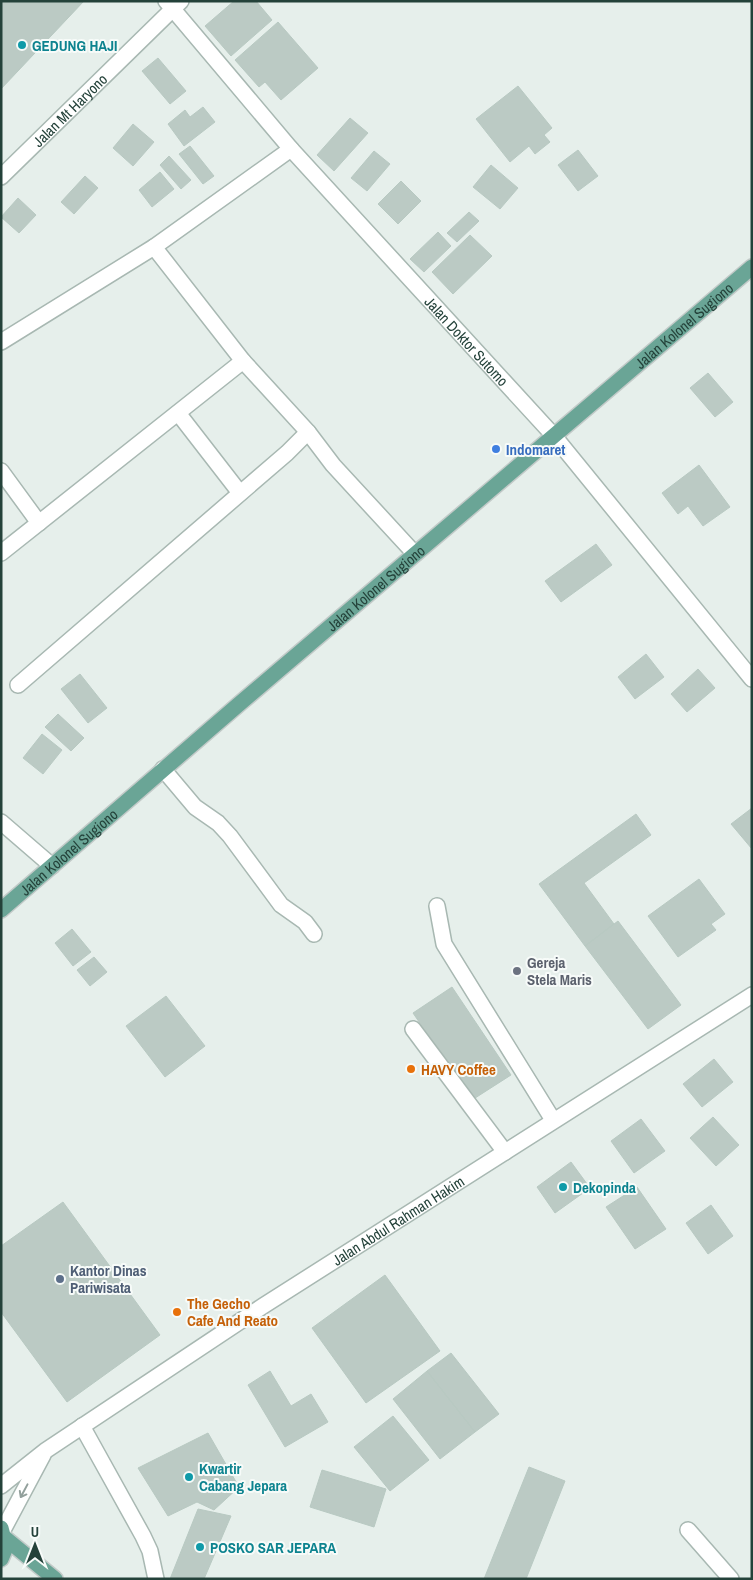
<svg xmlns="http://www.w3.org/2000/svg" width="753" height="1580" viewBox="0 0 753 1580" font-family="'Archivo Narrow',sans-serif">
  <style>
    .building { fill: #bbcac4; stroke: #b8c9c2 }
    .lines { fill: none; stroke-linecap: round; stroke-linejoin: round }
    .minor-casing { stroke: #a8b8b2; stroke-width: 18 }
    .major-casing { stroke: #c2cac8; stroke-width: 18 }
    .minor { stroke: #fff; stroke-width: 15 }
    .major { stroke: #6aa596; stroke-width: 15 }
    .oneway { stroke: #92a09c }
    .culture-dot { fill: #0f9aa8; stroke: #f7fbf9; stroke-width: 2 }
    .shop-dot { fill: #3f7fe0; stroke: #f7fbf9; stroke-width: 2 }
    .worship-dot { fill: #6b7280; stroke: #f7fbf9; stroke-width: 2 }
    .food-dot { fill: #e8710a; stroke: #f7fbf9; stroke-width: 2 }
    .service-dot { fill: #5c6f8a; stroke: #f7fbf9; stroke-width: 2 }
    .labels { text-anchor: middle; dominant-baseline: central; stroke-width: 4; stroke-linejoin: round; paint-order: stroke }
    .culture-label { font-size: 15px; font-weight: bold; fill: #0d838f; stroke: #f7fbf9; text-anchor: start }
    .street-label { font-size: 15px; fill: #24423a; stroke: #f7fbf9 }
    .shop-label { font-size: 15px; font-weight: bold; fill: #366cbe; stroke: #f7fbf9; text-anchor: start }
    .worship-label { font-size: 15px; font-weight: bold; fill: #5b616d; stroke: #f7fbf9; text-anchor: start }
    .food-label { font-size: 15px; font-weight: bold; fill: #c56008; stroke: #f7fbf9; text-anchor: start }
    .service-label { font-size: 15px; font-weight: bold; fill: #4e5e75; stroke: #f7fbf9; text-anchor: start }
  </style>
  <rect width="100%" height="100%" fill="#e6efeb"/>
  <path class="building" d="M1,1H84L1,89Z
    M234,1H256L272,20L231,56L205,26Z
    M278,22L318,68L281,100L265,82L259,87L235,60Z
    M158,58L186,91L170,104L142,71Z
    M518,86L552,128L544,135L550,142L535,154L529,146L510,162L476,119Z
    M203,107L215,122L184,146L168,124L185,110L190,117Z
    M350,118L368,133L334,171L317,155Z
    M133,124L154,142L133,166L113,148Z
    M190,146L214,176L203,184L179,154Z
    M578,150L598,176L578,191L558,165Z
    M374,151L390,164L367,191L351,178Z
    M169,156L191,180L181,189L160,165Z
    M491,165L518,188L500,209L473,187Z
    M160,172L174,189L152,207L139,190Z
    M85,176L98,188L74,214L61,202Z
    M401,181L421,201L398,224L378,204Z
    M18,198L36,215L19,233L1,217Z
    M469,212L479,221L457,242L447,233Z
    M438,232L451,246L424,272L410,259Z
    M470,235L492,256L453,294L432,272Z
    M708,373L733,402L715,417L690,388Z
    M699,465L730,507L703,526L688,506L678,514L662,493Z
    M596,544L612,565L561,602L545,581Z
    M646,654L664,677L635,699L618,677Z
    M698,669L715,688L687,712L671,694Z
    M80,674L107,708L88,723L61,689Z
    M58,714L84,738L71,751L45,727Z
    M42,734L62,750L43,774L23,758Z
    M752,808V849L731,824Z
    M636,814L651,835L584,883L614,924L585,946L539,884Z
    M699,879L725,914L711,924L716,930L678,957L648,916Z
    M618,921L681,1005L648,1029L585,946Z
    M72,929L91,952L73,966L55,943Z
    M94,957L107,972L90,986L77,970Z
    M452,987L511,1075L472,1100L413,1013Z
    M166,996L205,1046L165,1077L126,1026Z
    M714,1059L733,1082L702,1107L683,1084Z
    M713,1117L739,1145L716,1166L690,1138Z
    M641,1119L665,1151L634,1173L611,1141Z
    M571,1162L590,1188L555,1213L537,1187Z
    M637,1187L666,1229L635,1249L606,1207Z
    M63,1202L160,1335L67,1402L1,1312V1246Z
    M711,1205L733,1236L708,1254L686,1223Z
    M385,1275L440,1351L366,1403L312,1328Z
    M451,1353L499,1414L475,1432L427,1371Z
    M270,1371L291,1406L311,1394L328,1422L285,1447L248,1385Z
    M427,1371L475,1432L440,1459L393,1399Z
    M393,1416L429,1460L390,1491L354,1447Z
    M208,1433L239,1487L214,1510L197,1502L168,1516L138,1468Z
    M529,1467L565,1481L526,1579H484Z
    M322,1470L386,1489L374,1527L310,1507Z
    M198,1509L231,1516L204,1579H170Z"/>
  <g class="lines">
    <g class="minor-casing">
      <g id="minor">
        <path id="s1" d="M166,1L291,149L554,436L752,679"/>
        <path id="s2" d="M1,177L181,1"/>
        <path d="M154,247L291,149"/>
        <path d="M1,342L154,247L243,361L308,432L333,465L415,554"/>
        <path d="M178,413L240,493"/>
        <path d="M1,471L39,523"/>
        <path d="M1,553L243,361"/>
        <path d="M18,685L287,453L308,432"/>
        <path d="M163,769L195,807L218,823L230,836L281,905L305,922L314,934"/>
        <path d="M1,822L52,866"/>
        <path d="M437,906L444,944L553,1120"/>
        <path d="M413,1029L505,1152"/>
        <path d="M82,1426L143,1536L150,1551L156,1579"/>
        <path id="s3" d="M1,1486L45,1451L263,1306L752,995"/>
        <path d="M3,1530L43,1455"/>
        <path d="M688,1530L731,1579"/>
      </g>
    </g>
    <g class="major-casing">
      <g id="major">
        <path id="s4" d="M1,910L238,705L752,267"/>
        <path d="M1,1528L6,1547L1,1559"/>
        <path d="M5,1538L55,1579"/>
      </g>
    </g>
    <use href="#minor" class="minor"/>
    <use href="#major" class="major"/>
  </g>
  <defs><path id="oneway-shaft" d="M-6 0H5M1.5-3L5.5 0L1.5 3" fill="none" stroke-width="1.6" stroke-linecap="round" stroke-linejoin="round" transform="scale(1.25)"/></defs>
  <use class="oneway" href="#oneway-shaft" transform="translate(24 1491) rotate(118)"/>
  <g class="culture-dot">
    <circle cx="22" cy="45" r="5"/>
    <circle cx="563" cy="1187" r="5"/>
    <circle cx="189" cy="1477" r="5"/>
    <circle cx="200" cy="1547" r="5"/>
  </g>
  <circle class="shop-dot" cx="496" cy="449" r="5"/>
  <circle class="worship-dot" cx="517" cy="971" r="5"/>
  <g class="food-dot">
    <circle cx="411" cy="1069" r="5"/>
    <circle cx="177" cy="1312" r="5"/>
  </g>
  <circle class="service-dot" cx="60" cy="1279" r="5"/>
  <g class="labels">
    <g class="culture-label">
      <text x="32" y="45">GEDUNG HAJI</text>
      <text x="573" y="1187">Dekopinda</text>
      <text x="199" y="1468">Kwartir<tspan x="199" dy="17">Cabang Jepara</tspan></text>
      <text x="210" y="1547">POSKO SAR JEPARA</text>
    </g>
    <g class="street-label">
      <text stroke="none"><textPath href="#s2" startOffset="96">Jalan Mt Haryono</textPath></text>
      <text stroke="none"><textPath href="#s4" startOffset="899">Jalan Kolonel Sugiono</textPath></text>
      <text stroke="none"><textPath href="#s1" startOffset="454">Jalan Doktor Sutomo</textPath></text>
      <text stroke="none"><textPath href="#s4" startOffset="494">Jalan Kolonel Sugiono</textPath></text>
      <text stroke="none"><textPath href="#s4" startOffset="89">Jalan Kolonel Sugiono</textPath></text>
      <text stroke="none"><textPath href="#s3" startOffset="478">Jalan Abdul Rahman Hakim</textPath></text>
    </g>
    <g class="shop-label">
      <text x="506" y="449">Indomaret</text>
    </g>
    <g class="worship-label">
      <text x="527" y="962">Gereja<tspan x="527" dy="17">Stela Maris</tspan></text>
    </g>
    <g class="food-label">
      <text x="421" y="1069">HAVY Coffee</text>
      <text x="187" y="1303">The Gecho<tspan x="187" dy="17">Cafe And Reato</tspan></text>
    </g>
    <g class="service-label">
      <text x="70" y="1270">Kantor Dinas<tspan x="70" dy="17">Pariwisata</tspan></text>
    </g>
  </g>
  <rect width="753" height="1580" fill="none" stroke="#24423a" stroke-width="5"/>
  <g transform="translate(35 1545)" stroke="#f7fbf9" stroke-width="4" paint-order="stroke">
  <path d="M0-4L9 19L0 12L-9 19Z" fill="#24423a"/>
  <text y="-8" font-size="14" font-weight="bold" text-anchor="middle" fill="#24423a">U</text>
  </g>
</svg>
